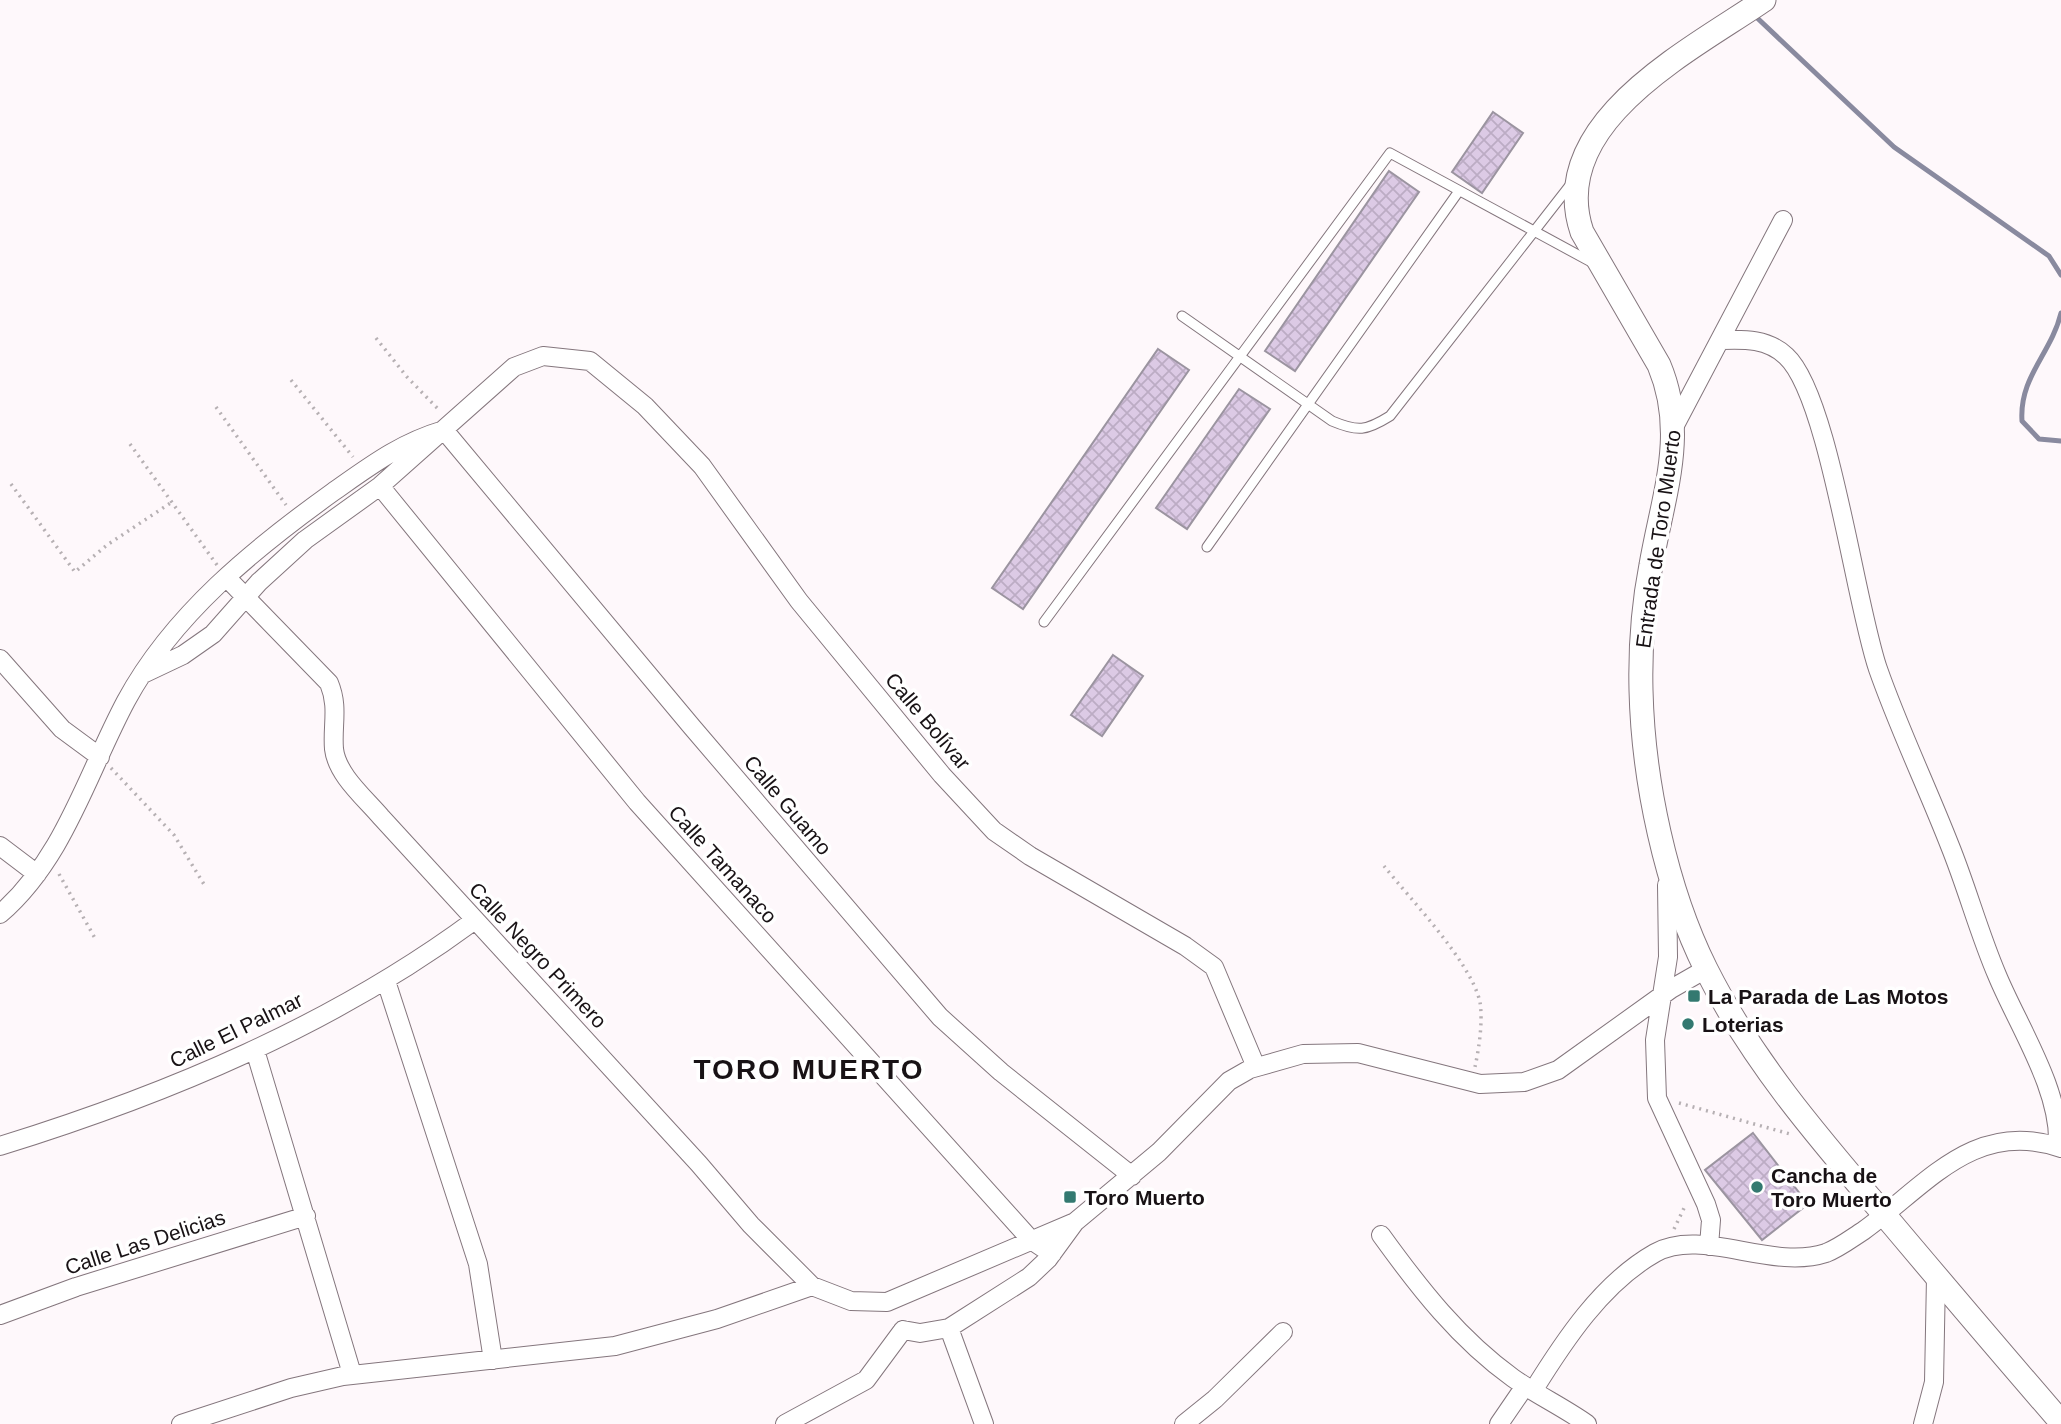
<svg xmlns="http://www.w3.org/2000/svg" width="2061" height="1424" viewBox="0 0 2061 1424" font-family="Arial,sans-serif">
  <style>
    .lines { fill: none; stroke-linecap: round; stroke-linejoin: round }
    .stream { stroke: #898a9f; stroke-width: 5 }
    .building { fill: url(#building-cross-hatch); stroke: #9b94a0; stroke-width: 2 }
    .service-casing { stroke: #84767d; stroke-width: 11 }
    .minor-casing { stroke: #84767d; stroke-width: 20 }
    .tertiary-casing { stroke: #84767d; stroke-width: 25 }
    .path { stroke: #b6b0b3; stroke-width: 3.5; stroke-dasharray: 2 5; stroke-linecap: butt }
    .service { stroke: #fff; stroke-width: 9 }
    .minor { stroke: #fff; stroke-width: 18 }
    .tertiary { stroke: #fff; stroke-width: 23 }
    .poi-dot { fill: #337970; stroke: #fff; stroke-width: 2.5 }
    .labels { text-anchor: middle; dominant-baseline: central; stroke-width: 7; stroke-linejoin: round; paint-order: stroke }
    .street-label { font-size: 21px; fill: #181215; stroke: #fff }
    .poi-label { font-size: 21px; font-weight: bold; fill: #181215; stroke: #fff; text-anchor: start }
    .district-label { font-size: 28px; font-weight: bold; letter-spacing: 2px; fill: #181215; stroke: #fff }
  </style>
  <defs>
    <pattern id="building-cross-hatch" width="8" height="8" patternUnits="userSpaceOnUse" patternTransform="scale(1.75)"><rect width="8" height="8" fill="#dccae5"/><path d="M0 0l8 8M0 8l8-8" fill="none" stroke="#bcacc4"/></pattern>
  </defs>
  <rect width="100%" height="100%" fill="#fef8fb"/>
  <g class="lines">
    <path class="stream" d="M1753,14L1894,147L2049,256L2061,275
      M2061,313C2051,354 2019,377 2022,421L2039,439L2061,441"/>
  </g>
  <path class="building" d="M1493,112L1523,133L1482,193L1452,172Z
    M1389,171L1419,192L1295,371L1265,351Z
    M1158,349L1189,370L1023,609L992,588Z
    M1239,389L1270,409L1187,529L1156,508Z
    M1113,655L1143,676L1102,736L1071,715Z
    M1753,1133L1808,1204L1762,1240L1705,1170Z"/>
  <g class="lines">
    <g class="service-casing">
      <path id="service" d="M1182,316L1332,421C1358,432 1366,431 1390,416L1571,184
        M1207,547L1459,191
        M1044,622L1390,153L1593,263"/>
    </g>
    <g class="minor-casing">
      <path id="minor" d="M1722,340C1745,339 1768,339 1786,356C1829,395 1855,603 1878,669C1899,729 1927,787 1950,846C1967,888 1979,933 1997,975C2018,1026 2061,1090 2058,1146
        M1675,425L1783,220
        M380,486L637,802L1031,1240L1052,1254
        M227,578L329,683C339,707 332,725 334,749C337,775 365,798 381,817L699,1164L751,1225L812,1286L851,1301L887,1302L1075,1222L1159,1152L1229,1081L1250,1069L1303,1054L1358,1053L1480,1084L1524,1082L1558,1070L1671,989L1706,969
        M0,659L62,729L100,757
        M145,673L183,655L213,634L259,582L305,540L380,486L514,367L543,356L590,361L645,406L702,466L799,601L942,775L994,831L1030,856L1185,946L1214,967L1256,1067
        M0,846L37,874
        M1667,885L1668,957L1655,1040L1657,1098L1706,1204L1711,1220L1709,1246
        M0,914C64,859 87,774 126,701C173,614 255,548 333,492C370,466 400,443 444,430L692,727L940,1017L1001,1072L1132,1176
        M386,981L478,1264L493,1360
        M255,1050L352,1374
        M0,1146C168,1094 333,1025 475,920
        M1381,1235C1420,1289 1459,1339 1513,1378C1537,1395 1563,1407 1587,1424
        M0,1315L76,1287L306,1216
        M949,1328L984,1424
        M903,1330L920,1333L949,1328L1029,1277L1048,1259L1075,1222
        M1533,1391C1564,1341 1602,1283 1655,1253C1702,1227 1771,1271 1826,1253C1839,1248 1852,1238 1863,1231C1926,1186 1974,1118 2061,1148
        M181,1424L291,1388L343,1376L615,1346L717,1319L812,1286
        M785,1424L866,1380L903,1330
        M1184,1424L1215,1399L1283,1332
        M1499,1424L1525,1386
        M1923,1424L1934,1382L1936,1277"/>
    </g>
    <g class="tertiary-casing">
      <path id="tertiary" d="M1764,0C1691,50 1545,123 1582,232L1659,365C1688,434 1663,495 1651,565C1643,606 1640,648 1641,690C1643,780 1666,889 1706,969C1751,1059 1817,1136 1882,1212C1941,1282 2001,1353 2061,1422"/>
    </g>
    <path class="path" d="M376,338L407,377L440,411
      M291,380L353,457
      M216,407L286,505
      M130,444L217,565
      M11,484L75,572L107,545L172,502
      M111,768L174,835L205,886
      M1384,866C1411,900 1471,962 1480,1002C1483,1022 1479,1048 1475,1067
      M59,874L96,940
      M1679,1103L1790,1134
      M1674,1229L1686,1204"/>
    <use href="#service" class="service"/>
    <use href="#minor" class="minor"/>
    <use href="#tertiary" class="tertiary"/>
  </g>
  <g class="poi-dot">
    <rect x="1687" y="989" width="14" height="14" rx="3.5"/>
    <circle cx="1688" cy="1024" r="7"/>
    <circle cx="1757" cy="1187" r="7"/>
    <rect x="1063" y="1190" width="14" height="14" rx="3.5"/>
  </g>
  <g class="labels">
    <g class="street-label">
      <text transform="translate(1658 539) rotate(-82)">Entrada de Toro Muerto</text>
      <text transform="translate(928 721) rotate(50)">Calle Bolívar</text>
      <text transform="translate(788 805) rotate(50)">Calle Guamo</text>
      <text transform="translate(723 864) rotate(48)">Calle Tamanaco</text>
      <text transform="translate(538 955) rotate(47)">Calle Negro Primero</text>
      <text transform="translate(236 1030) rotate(-26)">Calle El Palmar</text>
      <text transform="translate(145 1242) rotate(-18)">Calle Las Delicias</text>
    </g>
    <g class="poi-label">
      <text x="1708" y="996">La Parada de Las Motos</text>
      <text x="1702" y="1024">Loterias</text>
      <text x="1771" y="1175">Cancha de<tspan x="1771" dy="24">Toro Muerto</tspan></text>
      <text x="1084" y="1197">Toro Muerto</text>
    </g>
    <g class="district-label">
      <text x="809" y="1069">TORO MUERTO</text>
    </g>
  </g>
</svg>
